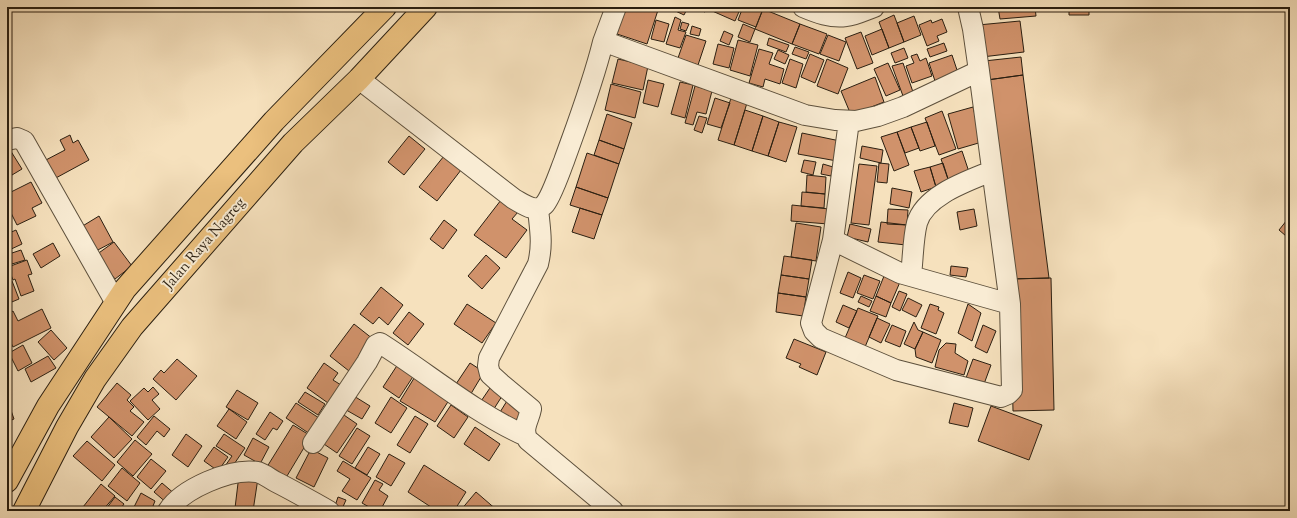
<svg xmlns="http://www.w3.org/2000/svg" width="1297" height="518" viewBox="0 0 1297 518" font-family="'Sorts Mill Goudy',serif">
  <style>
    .building { fill: #d0926b; stroke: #2a1f11 }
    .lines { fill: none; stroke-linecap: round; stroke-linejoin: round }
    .minor-casing { stroke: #5d503c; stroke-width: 22 }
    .highway-casing { stroke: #2a1f11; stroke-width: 24 }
    .minor { stroke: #f9ecd4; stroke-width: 20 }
    .highway { stroke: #ebc07e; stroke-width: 22 }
    .labels { text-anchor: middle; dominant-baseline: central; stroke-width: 4; stroke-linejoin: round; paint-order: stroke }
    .street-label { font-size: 15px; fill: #2a1f11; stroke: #f9ecd4 }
  </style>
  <rect width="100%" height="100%" fill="#f6e1bd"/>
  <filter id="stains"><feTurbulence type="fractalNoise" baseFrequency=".005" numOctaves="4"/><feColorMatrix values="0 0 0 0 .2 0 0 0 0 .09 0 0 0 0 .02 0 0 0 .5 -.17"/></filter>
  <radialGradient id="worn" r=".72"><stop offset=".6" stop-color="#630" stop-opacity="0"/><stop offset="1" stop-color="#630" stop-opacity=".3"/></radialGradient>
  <path class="building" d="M625,7H659L647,44L617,34Z
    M667,7H688L684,15Z
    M692,7H707L705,12Z
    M711,7H741L735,21L710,10Z
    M743,7H757L763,9L756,27L738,20Z
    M998,7H1035L1036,16L1000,19Z
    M1069,7H1089V15H1069Z
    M763,9L800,24L792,44L755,29Z
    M894,15L904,42L889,48L879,22Z
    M914,16L921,35L904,42L897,23Z
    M675,17L681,20L678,30L686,32L680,48L666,44Z
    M942,19L947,32L937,36L939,41L927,46L919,25L931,20L932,23Z
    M656,20L669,24L664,42L651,39Z
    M1020,21L1024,52L982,57L978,25Z
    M682,22L689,24L686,31L680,29Z
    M743,24L755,29L750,42L738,37Z
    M800,24L827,34L819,54L792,44Z
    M692,26L701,29L699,36L690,34Z
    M882,29L889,48L872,55L865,36Z
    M724,31L733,35L729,45L720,41Z
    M861,32L873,63L857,69L845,38Z
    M686,35L706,41L698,65L678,58Z
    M828,35L846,42L839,61L820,54Z
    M769,38L789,45L786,52L767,45Z
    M738,40L758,45L750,76L730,70Z
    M944,43L947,51L930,57L927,49Z
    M718,44L734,48L729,68L713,64Z
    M795,47L809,52L806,59L792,54Z
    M904,48L908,58L895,63L891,53Z
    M759,49L773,53L769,64L784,69L780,84L765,79L763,87L749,83Z
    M778,50L789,55L785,64L774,59Z
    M810,54L824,60L815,83L801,77Z
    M917,54L920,61L926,58L932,76L912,83L906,66L914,63L911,56Z
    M952,55L959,76L936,84L929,63Z
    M1021,57L1023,75L987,80L984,61Z
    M618,59L648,66L643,90L612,83Z
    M790,59L803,64L796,88L782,83Z
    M827,59L848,68L838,94L817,86Z
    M888,63L900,90L886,96L874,69Z
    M903,63L913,92L903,96L892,66Z
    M1023,75L1049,278L1010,279L987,80Z
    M875,77L884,102L851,115L841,91Z
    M648,80L664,84L658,107L643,103Z
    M680,82L693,85L685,118L671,114Z
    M611,84L641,92L635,118L605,110Z
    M695,86L712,91L706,114L697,112L693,125L685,123Z
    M715,98L730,103L721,128L707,124Z
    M731,98L747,103L734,145L718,140Z
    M973,107L982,142L958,149L948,114Z
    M745,110L763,116L752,151L734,145Z
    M942,111L956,149L939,155L925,118Z
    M607,114L632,123L624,149L599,140Z
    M699,116L707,118L702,133L694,130Z
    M763,116L779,122L768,156L752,151Z
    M779,122L797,127L786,162L768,156Z
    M927,122L935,146L920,151L911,127Z
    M911,127L919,148L905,153L897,132Z
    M897,132L909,165L894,171L881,137Z
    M802,133L840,141L837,161L798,154Z
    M70,135L73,143L78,140L89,160L54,179L44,161L65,150L60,140Z
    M409,136L425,149L404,175L388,162Z
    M599,140L624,149L619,164L594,155Z
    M7,145L22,169L7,178Z
    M862,146L883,150L881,163L860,158Z
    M962,151L970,175L949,182L941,159Z
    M587,153L619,164L608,198L576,187Z
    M444,156L461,170L437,201L419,187Z
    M804,160L816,162L813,175L801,172Z
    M879,163L889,164L887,183L877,182Z
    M943,163L949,182L936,187L930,167Z
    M823,164L833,167L831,176L821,174Z
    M859,164L877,166L869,225L851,223Z
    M930,167L936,187L921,192L914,171Z
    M807,175L826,177L825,194L806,192Z
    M31,182L42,203L32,208L36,216L17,225L7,205V194Z
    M576,187L608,198L602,215L570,205Z
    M892,188L912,192L909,208L890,204Z
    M802,192L825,194L824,208L801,206Z
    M501,200L518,212L512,219L527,230L506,258L474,235Z
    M792,205L829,209L828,224L791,221Z
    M580,208L602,215L594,239L572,232Z
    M888,209L908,210L907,225L887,224Z
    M974,209L977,226L960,230L957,212Z
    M99,216L113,242L94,252L81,227Z
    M444,220L457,230L443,249L430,239Z
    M1287,220L1290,223V231L1286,236L1279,230Z
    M881,222L907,225L906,245L878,242Z
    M796,223L821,227L816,261L791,257Z
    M850,224L871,229L868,242L847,237Z
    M16,230L22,244L7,251V234Z
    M114,242L132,266L115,279L96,255Z
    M53,243L60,256L41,268L33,254Z
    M21,250L25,260L12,264L9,254Z
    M486,255L500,268L482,289L468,276Z
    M784,256L812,260L809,279L781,275Z
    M27,260L32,274L28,275L34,291L21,296L15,279L13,280L8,267Z
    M951,266L968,268L966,277L950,275Z
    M7,268L19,299L7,304Z
    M848,272L861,278L853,298L840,293Z
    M781,275L809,279L806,297L778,293Z
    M864,275L880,281L873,299L857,293Z
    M884,276L900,282L891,303L876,296Z
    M1051,278L1054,410L1013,411L1010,279Z
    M381,287L403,305L388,325L379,317L373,324L360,314Z
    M899,291L907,294L900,311L892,307Z
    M778,293L806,297L803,316L776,312Z
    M861,296L872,301L869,307L858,302Z
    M876,296L891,303L886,317L870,311Z
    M908,298L922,305L916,317L902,310Z
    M467,304L496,323L482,343L454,324Z
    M930,304L939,307L938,310L944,313L936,334L921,328Z
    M968,304L981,313L972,341L958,333Z
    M843,305L857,311L849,328L836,322Z
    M858,308L878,316L865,347L845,338Z
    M42,309L51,328L13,347L7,335V327L8,326L7,315L13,311L18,321Z
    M409,312L424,324L408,345L393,333Z
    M877,318L890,324L881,343L869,337Z
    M914,322L918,330L923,332L915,349L904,344Z
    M354,324L373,339L349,371L330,356Z
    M892,325L906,331L900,347L885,341Z
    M983,325L996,331L987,353L975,347Z
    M51,330L67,348L54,360L38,342Z
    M923,332L941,340L932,363L916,357L915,349Z
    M794,339L826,352L817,375L799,367L801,364L786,358Z
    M7,340L11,350L7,352Z
    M946,343L956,344L955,353L968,361L964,375L935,367L939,350Z
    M23,345L32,363L18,371L9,353Z
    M48,356L56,368L31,382L25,369Z
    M177,359L197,376L176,400L153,379L161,370L164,373Z
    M973,359L991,365L984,384L966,378Z
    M400,361L416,372L399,398L383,387Z
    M324,363L338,373L333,380L341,385L328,403L307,388Z
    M470,363L484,372L469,397L454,387Z
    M416,375L451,397L435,422L400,401Z
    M117,383L131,395L127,400L134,407L130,411L144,422L132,436L97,407Z
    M492,385L504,393L490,415L477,407Z
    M153,387L159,394L152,400L160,409L148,420L130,401L144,388L148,392Z
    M237,390L258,403L248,420L226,407Z
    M305,392L325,404L318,415L298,402Z
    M349,393L370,406L362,419L341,407Z
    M510,396L525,406L512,427L497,417Z
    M391,397L407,408L391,433L375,423Z
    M7,399L14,419L7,422Z
    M296,403L319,418L310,434L286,418Z
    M954,403L973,408L968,427L949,423Z
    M451,405L468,417L454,438L437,426Z
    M991,406L1042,425L1029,460L978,441Z
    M229,409L247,422L236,439L217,426Z
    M270,412L283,421L277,430L273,428L265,440L256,434Z
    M341,413L357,424L337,453L321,442Z
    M154,416L170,429L164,437L157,431L146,445L137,437Z
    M415,416L428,424L410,453L397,445Z
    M109,417L132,439L114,458L91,437Z
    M293,425L311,436L284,481L265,470Z
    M475,427L500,444L489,461L464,444Z
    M357,428L370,436L352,464L339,456Z
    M186,434L202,446L188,467L172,455Z
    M224,434L245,448L228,473L223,469L232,456L216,446Z
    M253,438L269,447L260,464L244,455Z
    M135,440L152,454L133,476L117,462Z
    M87,441L115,465L102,481L73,456Z
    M214,447L228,457L218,471L204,461Z
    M368,447L380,454L367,475L355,468Z
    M311,449L328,458L314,487L296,478Z
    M389,454L405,463L391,486L376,477Z
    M151,459L166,471L151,489L137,477Z
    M343,461L371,478L357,500L342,491L350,479L337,471Z
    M424,465L466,492L454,511H437L408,492Z
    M122,468L140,483L127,501L108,486Z
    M239,475L258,478L253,511L235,508Z
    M375,480L383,484L379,490L388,496L380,511H376L362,503Z
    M162,483L176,495L168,504L154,492Z
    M101,484L115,496L102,511H88L83,507Z
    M476,492L498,511H460Z
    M141,493L155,501L153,506L157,509L156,511H132Z
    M115,497L124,504L119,511H108L106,509Z
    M338,497L346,500L342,509L335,506Z"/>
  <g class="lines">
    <g class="minor-casing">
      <path id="minor" d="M803,7C817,13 831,18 846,16C856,15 865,10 874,7
        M603,42L616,7
        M359,79L514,199C522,203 535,214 544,205C551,198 560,171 564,161C578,122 593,83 603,42L611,44L805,115L835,120L856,121L878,116L903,107L979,71L973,29L968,7
        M849,121L833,240L811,323L814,331L821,338L896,370L1001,397L1008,394L1012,390L1010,304L979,71
        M7,140L17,138L24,141L116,303
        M538,209C540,229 543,244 538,264L489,358L488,366L490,374L501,384L531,409C529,420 521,429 528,440L613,511
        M833,240L900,273L1010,304
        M911,275C913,259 913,238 917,223C925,195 968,181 992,171
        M313,443L367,362L376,345L380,343C429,374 473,412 526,436
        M168,511C182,489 230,468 257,472C263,473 270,479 276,482C294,491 311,501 329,511"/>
    </g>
    <g class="highway-casing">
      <path id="highway" d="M7,481L48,406L125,289L274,121L385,7
        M24,511L67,427L95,379L132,327L293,143L359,79L426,7"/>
    </g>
    <use href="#minor" class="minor"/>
    <use href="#highway" class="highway"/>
  </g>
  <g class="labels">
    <g class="street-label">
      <text transform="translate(205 244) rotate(-49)">Jalan Raya Nagreg</text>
    </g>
  </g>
  <rect width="1297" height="518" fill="none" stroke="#f6e1bd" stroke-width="24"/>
  <rect x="8" y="8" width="1281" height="502" fill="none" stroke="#2a1f11" stroke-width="2"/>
  <rect x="12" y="12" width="1273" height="494" fill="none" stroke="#2a1f11"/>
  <rect width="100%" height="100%" filter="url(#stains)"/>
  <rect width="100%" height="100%" fill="url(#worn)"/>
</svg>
